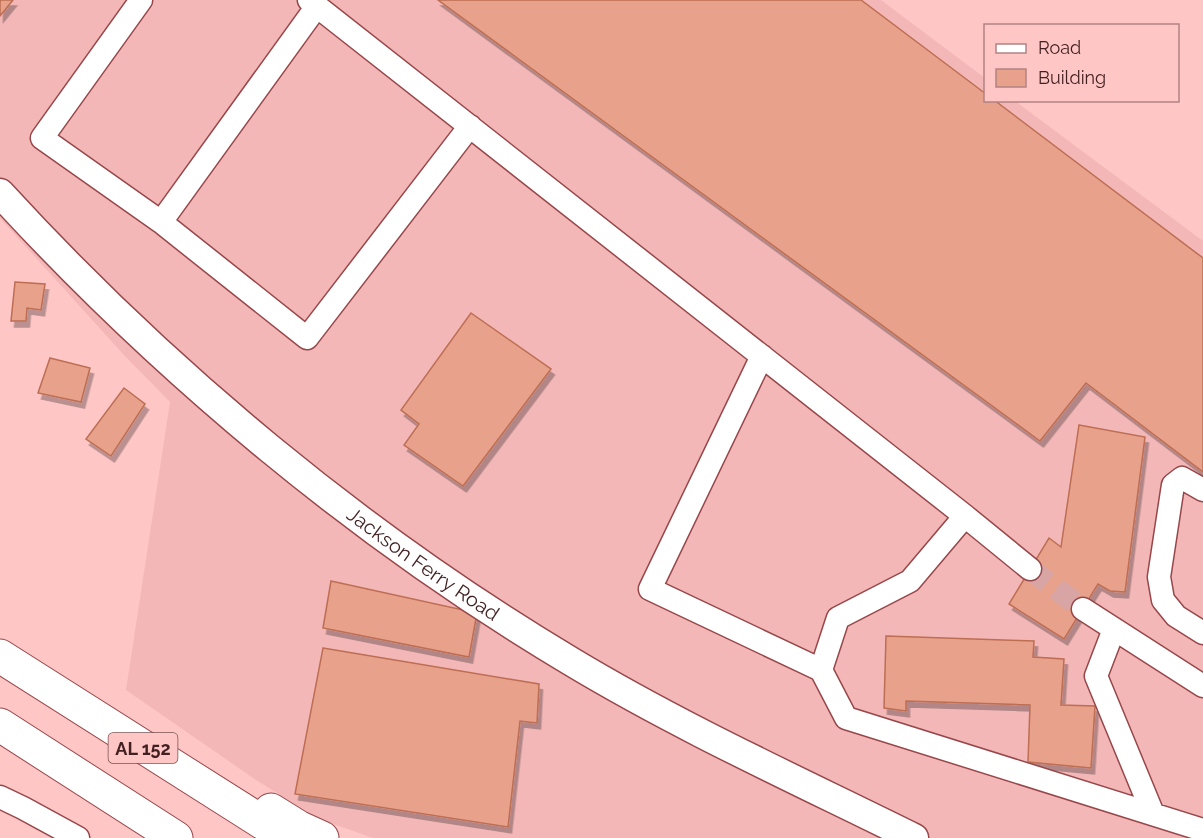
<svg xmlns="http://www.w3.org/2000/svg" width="1203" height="838" viewBox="0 0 1203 838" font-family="Raleway,sans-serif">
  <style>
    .built { fill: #f3b7b7 }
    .building { fill: #e8a28b; stroke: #bd6e53; stroke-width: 1.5; filter: url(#shadow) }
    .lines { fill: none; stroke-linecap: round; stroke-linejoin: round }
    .minor-tunnel { stroke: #d8a5a4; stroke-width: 22; stroke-dasharray: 22 11; stroke-linecap: butt }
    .minor-casing { stroke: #97474a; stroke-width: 25 }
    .major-casing { stroke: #97474a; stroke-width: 31 }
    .highway-casing { stroke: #97474a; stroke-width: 35 }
    .minor { stroke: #fff; stroke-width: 22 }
    .major { stroke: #fff; stroke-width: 28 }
    .highway { stroke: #fff; stroke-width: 33 }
    .labels { text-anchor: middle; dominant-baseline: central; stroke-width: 4.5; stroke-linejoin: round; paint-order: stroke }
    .shield { fill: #fec6c5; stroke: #7a5152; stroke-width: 1.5 }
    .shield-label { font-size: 18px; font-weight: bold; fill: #421f20 }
    .street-label { font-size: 20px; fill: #421f20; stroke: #fec6c5 }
  </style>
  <defs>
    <filter id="shadow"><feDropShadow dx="3.5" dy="6" stdDeviation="0" flood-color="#0004"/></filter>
  </defs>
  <rect width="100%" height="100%" fill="#fec6c5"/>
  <path class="built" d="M0,0H881L985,78L986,100L1015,101L1203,241V838H373L319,819L256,780L126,690L170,402L123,354L0,218Z"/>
  <path class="building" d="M0,0H13L0,16Z
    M438,0H861L986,94V100H994L1203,258V472L1086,383L1040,441Z
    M15,282L45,284L41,310L27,308L26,321H11Z
    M471,313L551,369L463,486L404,445L419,424L401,410Z
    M50,358L90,368L81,402L38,393Z
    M124,388L145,404L111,456L86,439Z
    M1079,425L1145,437L1125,592L1110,591L1098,584L1064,639L1009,604L1049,538L1061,547Z
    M331,581L477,613L469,657L323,628Z
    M886,636L1034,641L1033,657L1064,659L1061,705L1095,706L1091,768L1028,762L1030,705L906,701V711L884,708Z
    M323,648L539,684L537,723L520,721L508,827L295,794Z"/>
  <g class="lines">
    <path class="minor-tunnel" d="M1030,569L1083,609"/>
    <g class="minor-casing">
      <path id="minor" d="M141,0L42,138L161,222
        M309,0L965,516L1030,569
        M317,6L161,222L307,338L470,126
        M762,356L650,589L821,670
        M1203,490L1182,478L1173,485L1159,577L1163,600L1176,616L1203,633
        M965,516L910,581L838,618L821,670L846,718L1203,830
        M1083,609L1203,686
        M1114,629L1096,676L1153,814
        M0,797L23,808L78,838"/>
    </g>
    <g class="major-casing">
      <g id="major">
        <path id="s1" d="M0,193C165,373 362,537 572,662C682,728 799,781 914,838"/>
      </g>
    </g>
    <g class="highway-casing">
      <path id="highway" d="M0,656L287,838
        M0,725L176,838
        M271,810L300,828L322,838"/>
    </g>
    <use href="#minor" class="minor"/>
    <use href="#major" class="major"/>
    <use href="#highway" class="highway"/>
  </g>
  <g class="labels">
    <rect class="shield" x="108.5" y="733" width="69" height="30" rx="4.5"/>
    <g class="shield-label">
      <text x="143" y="748">AL 152</text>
    </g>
    <g class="street-label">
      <text stroke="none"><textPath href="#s1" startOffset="564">Jackson Ferry Road</textPath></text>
    </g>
  </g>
  <rect x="984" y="24" width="195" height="78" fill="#fec6c5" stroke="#b38383" stroke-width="1.5"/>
  <rect x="996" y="44" width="30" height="9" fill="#ffffff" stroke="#b38383" stroke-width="1.5"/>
  <text x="1038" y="54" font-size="18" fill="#421f20">Road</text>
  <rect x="996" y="69" width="30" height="18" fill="#e8a28b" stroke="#b38383" stroke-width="1.5"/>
  <text x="1038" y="84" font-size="18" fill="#421f20">Building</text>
</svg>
